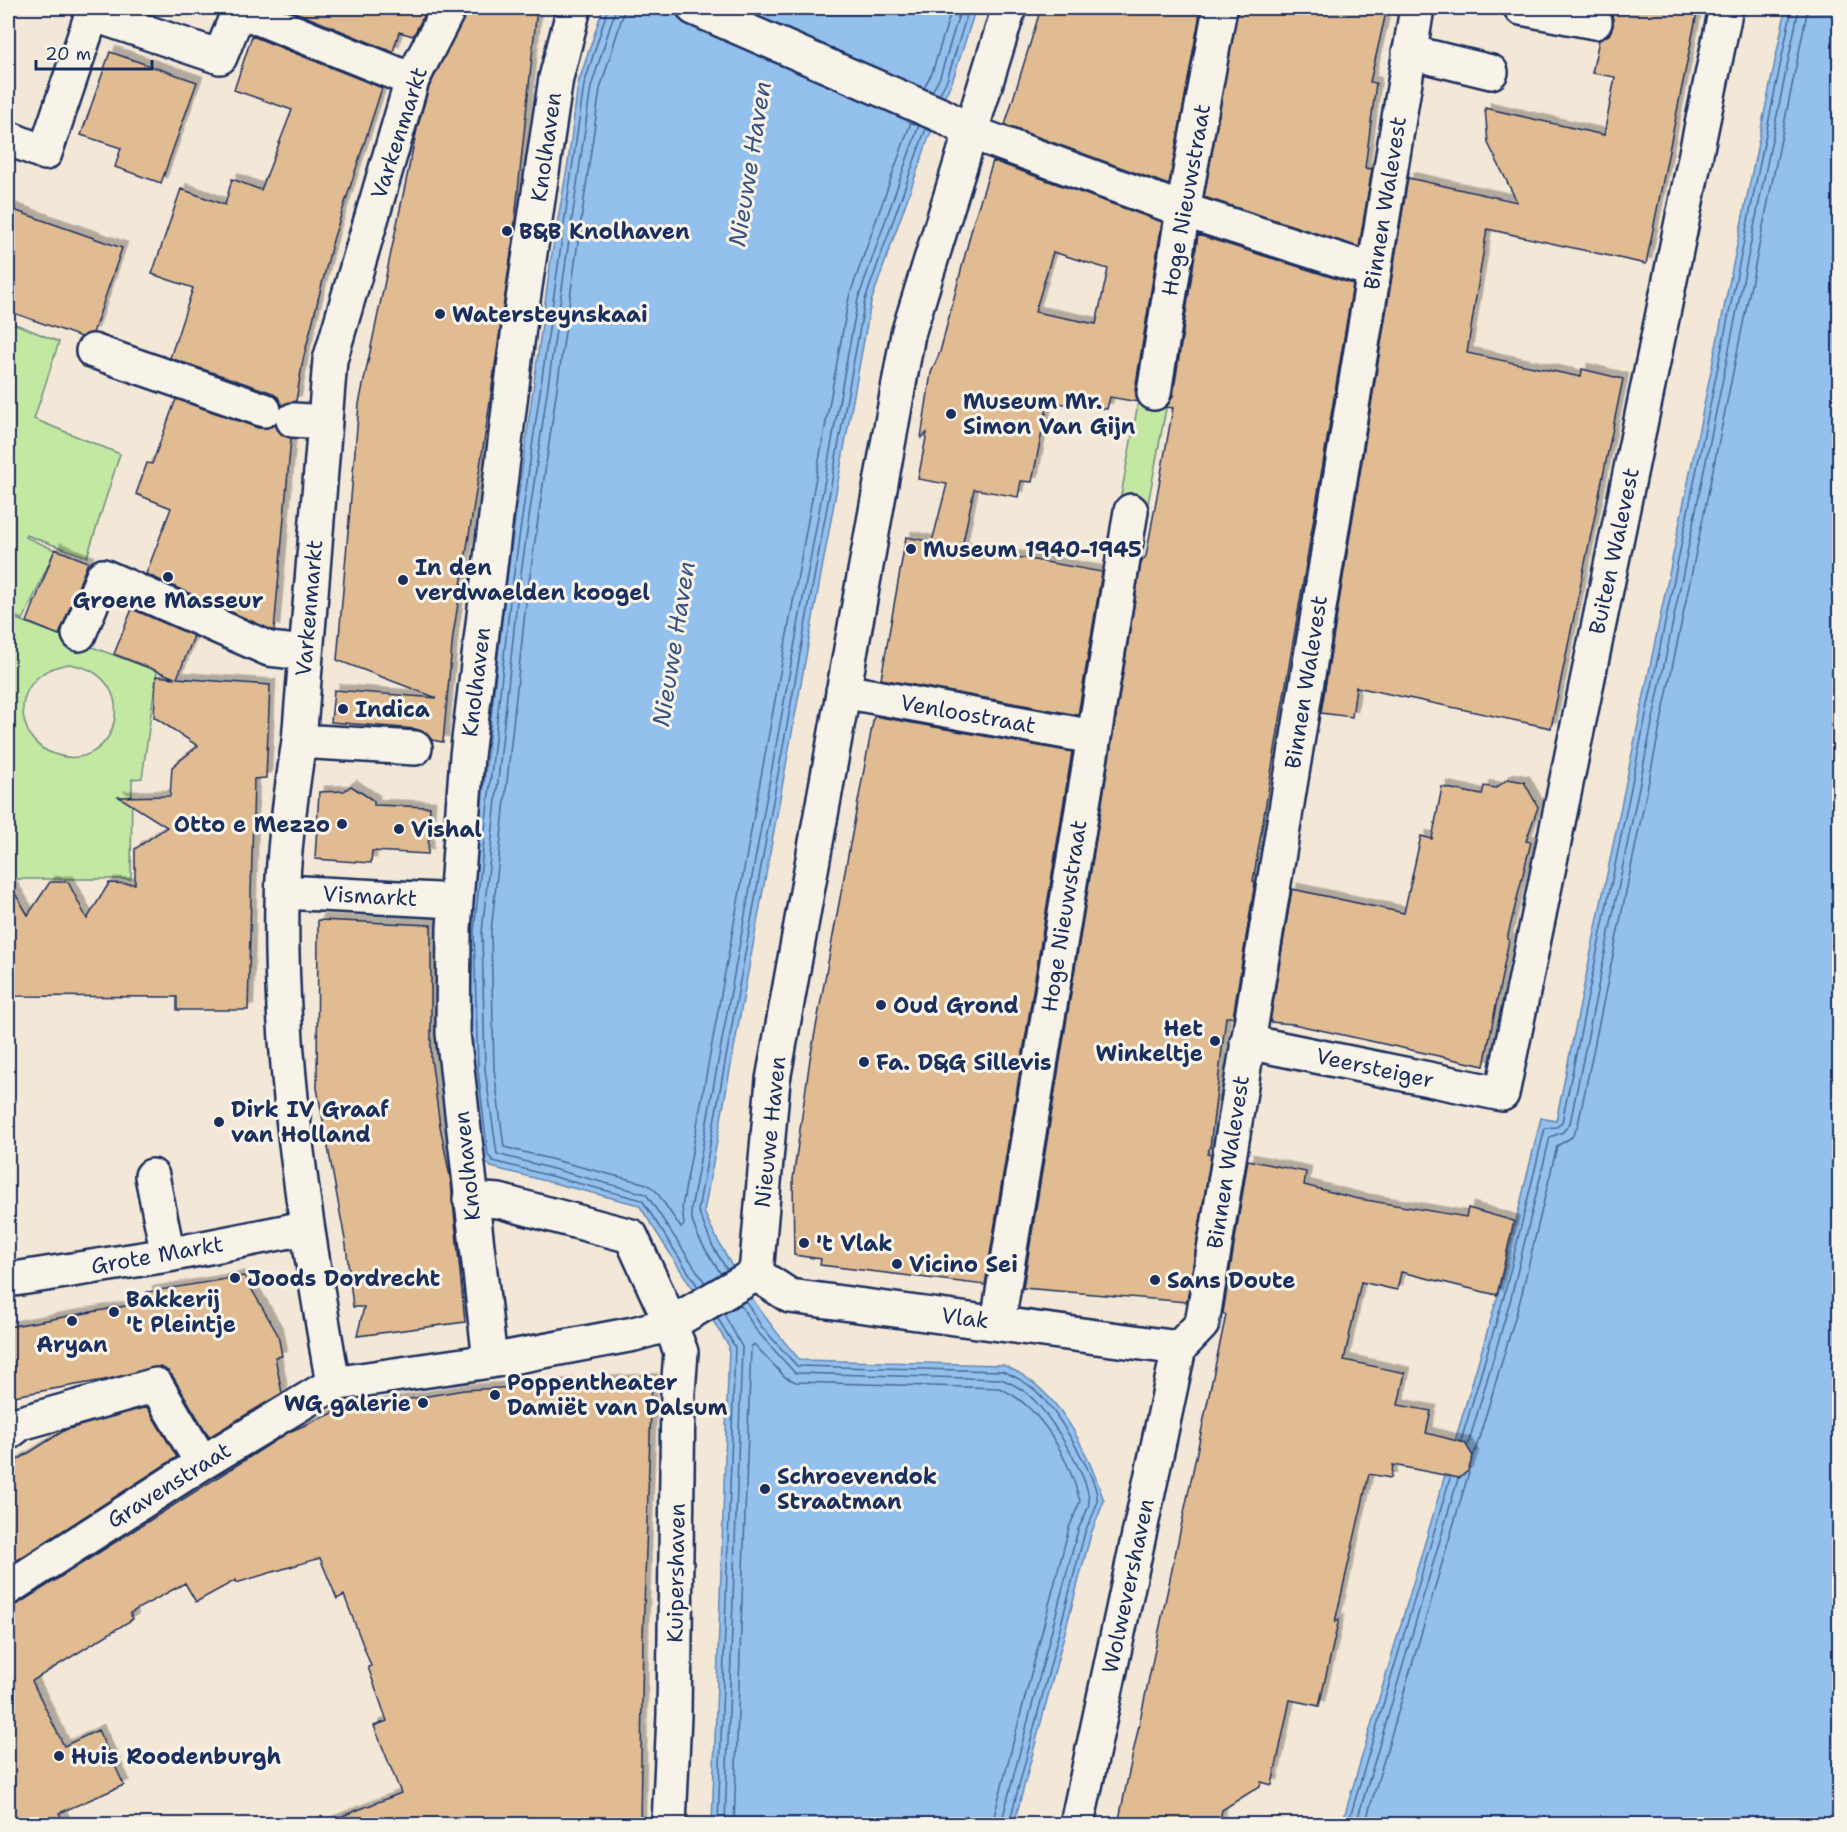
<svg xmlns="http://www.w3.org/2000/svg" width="1847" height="1832" viewBox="0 0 1847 1832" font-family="'Shantell Sans',sans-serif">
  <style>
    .green { fill: #c3e8a2; stroke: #6f8c80; stroke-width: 1.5; fill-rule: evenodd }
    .water { fill: #93c0ed; stroke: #6386b4; stroke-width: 1.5 }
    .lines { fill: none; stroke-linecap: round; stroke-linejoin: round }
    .shore { stroke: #4b6997; stroke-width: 1.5 }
    .building { fill: #e1bc92; stroke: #1b2f5e; stroke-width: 1.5; fill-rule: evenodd; filter: url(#shadow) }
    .minor-casing { stroke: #1b2f5e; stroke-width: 38 }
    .minor { stroke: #f7f3e8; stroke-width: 33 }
    .poi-dot { fill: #1b2f5e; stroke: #f7f3e8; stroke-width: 2 }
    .labels { text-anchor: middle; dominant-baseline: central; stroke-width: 6; stroke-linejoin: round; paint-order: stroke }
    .street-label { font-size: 22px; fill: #1b2f5e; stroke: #f7f3e8 }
    .poi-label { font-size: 22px; font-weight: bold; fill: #1b2f5e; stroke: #f7f3e8; text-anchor: start }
    .water-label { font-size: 24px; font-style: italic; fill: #395382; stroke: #f7f3e8 }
  </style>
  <defs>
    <filter id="shadow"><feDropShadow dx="5.5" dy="-5.5" stdDeviation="0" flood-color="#0004"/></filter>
  </defs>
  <rect width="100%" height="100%" fill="#f3e8d7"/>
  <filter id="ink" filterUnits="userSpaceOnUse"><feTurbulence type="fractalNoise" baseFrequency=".0167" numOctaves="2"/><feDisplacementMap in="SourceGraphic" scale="12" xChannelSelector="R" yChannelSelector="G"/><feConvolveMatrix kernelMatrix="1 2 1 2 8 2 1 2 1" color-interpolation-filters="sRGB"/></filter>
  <g filter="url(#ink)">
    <path class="green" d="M8,321L59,342L34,419L120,454L87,557L26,535L25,537L55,550L23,620L8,613Z
      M1139,398L1167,403L1147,509L1119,506Z
      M8,616L157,671L142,778L132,779L131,879H8ZM69,664C145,675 118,774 57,755C47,752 37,746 31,737C11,701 31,670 69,664Z"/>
    <path class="water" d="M603,8H976L952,82L941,103L871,302L704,1212C729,1267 760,1315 800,1360L1003,1365C1059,1388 1086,1447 1104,1501L1091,1534L1014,1824H712L729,1346L639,1205L491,1167L482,1158L472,1071L468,931L504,600L551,259L568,163L578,84Z
      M1786,8H1839V1824H1342L1498,1295L1541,1118L1556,1121Z"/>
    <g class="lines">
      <path class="shore" d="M608,8L584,85L510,601L474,931L478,1071L488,1155L493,1161L642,1200L698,1287
        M616,8L591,87L517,601L482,932L485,1070L497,1154L646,1194L705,1283
        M625,8L600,89L526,603L491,932L494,1069L504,1147L647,1184L656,1191L681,1228L684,1225L682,1207L849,297L911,122
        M924,88L932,73L952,8
        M932,92L940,77L961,8
        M939,95L947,80L969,8
        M727,1270L712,1245L698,1210L865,300L926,128
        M721,1274C710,1256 690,1230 691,1209L858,299L919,125
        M746,1301L761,1326L797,1366L1002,1371C1017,1377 1030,1384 1041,1396C1057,1413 1100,1480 1097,1502C1096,1512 1088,1523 1085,1532L1009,1824
        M740,1304L756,1330L795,1373L1001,1379C1014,1384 1026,1391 1036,1402C1052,1420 1088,1475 1089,1500C1090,1509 1081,1522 1078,1530L1001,1824
        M724,1314L742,1347L725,1824
        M717,1317L735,1347L718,1824
        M1461,1441L1504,1296L1545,1128L1557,1127L1562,1122L1792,8
        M1468,1445L1511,1298L1550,1137L1563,1132L1570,1123L1799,8
        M1474,1455L1520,1301L1557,1146L1572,1137L1578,1125L1808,8
        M734,1824L751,1347L754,1344L785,1377L796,1382L999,1388C1041,1405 1069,1459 1080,1501L1069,1528L992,1824
        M1348,1824L1450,1478
        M1356,1824L1458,1479
        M1365,1824L1469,1472"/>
    </g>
    <path class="building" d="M291,8H428L413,36L399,32L393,52L290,10Z
      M468,8H537L513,239L486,429L453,635L443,742L432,740L426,733L416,729L331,722L334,690L437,698L337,660L359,404L417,129L429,87Z
      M1041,8H1201L1169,185L1005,125Z
      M1238,8H1387L1370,82L1376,83L1365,168L1372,169L1359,247L1204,197Z
      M1607,8H1698L1646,264L1487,229L1467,353L1581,377L1582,369L1623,379L1551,728L1356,687L1352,717L1321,713L1408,178L1517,202L1488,143L1485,108L1604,135L1615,77L1592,73L1599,40L1609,35L1613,26L1612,15Z
      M252,36L382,88L333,240L303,360L296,401L282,405L278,397L270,392L170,358L193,288L152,274L181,189L225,205L232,179L261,190L292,110L234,90Z
      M110,52L197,82L161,183L115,167L121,148L81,135Z
      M993,161L1162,222L1135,390L1138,402L1110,397L1107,409L1048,402L1032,482L1021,481L1018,497L974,489L962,547L1102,572L1078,715L881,679L906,537L932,542L947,484L918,479L927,433L921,438L931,373L940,352L974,220ZM1053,252L1108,269L1096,324L1035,312Z
      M8,208L122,248L93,333L81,337L8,311Z
      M1198,235L1353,284L1253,881L1255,882L1233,1017H1226L1210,1147L1207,1154L1211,1155L1187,1302L1023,1288L1141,563L1146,556L1173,408L1166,407L1173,396Z
      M176,399L258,428H267L275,425L282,435L291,438L274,631L146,574L171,508L136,494L147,463L152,464Z
      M55,549L88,562L59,635L27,622Z
      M132,609L194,636L177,678L270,685L266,778L254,779L248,1010H177V997L8,996V882L28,915L50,882H68L87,919L109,883L135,884V849L167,827L119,797L170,796L172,767L198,746L154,717L156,676L175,678L114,654Z
      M874,716L1072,752L985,1285L820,1265L821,1259L794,1255L793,1179L810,1059Z
      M1508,779L1524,782L1538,807L1526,841L1531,842L1507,939L1509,940L1484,1066L1293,1024L1270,1022L1292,889L1404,913L1421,836L1432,839L1442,787L1482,795L1484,786L1496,788Z
      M351,786L374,801V805L430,807L428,854L372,851L371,863L315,859L319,792L344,791Z
      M318,920L431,925V1058L440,1126L451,1182L465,1322L357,1336L364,1307H353L346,1245L317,1088Z
      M1248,1160L1306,1172L1304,1185L1354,1198L1466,1217L1468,1208L1514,1221L1497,1295L1401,1272L1397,1290L1361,1282L1344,1360L1405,1373L1398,1405L1431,1411L1426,1433L1465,1443L1473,1456L1468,1471L1459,1478L1393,1465L1391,1478L1369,1474L1335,1622L1339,1619L1319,1706L1290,1700L1272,1785L1261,1782L1260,1786L1222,1810L1219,1824H1118L1226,1315L1223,1313Z
      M244,1276L278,1335L282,1356L275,1357L282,1393L209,1437L172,1375L160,1367L104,1380L8,1397V1327L142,1303V1300L149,1299L147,1292Z
      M652,1379L643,1636L640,1824H327V1822L401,1793L374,1726L387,1721L368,1667L371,1666L344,1595L337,1599L320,1558L236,1583V1580L196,1602L185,1583L130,1613L133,1619L32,1681L64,1746L98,1730L124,1785L59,1813L65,1824H8V1606L18,1604L289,1432L338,1411L464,1390Z
      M147,1407L177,1457L8,1566V1466L65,1430Z"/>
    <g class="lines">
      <g class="minor-casing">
        <path id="minor" d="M449,8L412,80L330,360L299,741C291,795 283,850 282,904C279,1064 306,1228 333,1384L490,1361L634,1334L670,1324L756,1274
          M694,8L945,117L970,132L1183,210L1374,271
          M1521,8L1595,22
          M1409,52L1491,72
          M8,138L45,153L92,14L220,57L239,10L412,80
          M93,351L264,410
          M1154,393L1183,210L1220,8
          M293,420L325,422
          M79,634L103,576L269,649L304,653
          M843,691L1093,737
          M299,741L415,748
          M283,892L456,901
          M1247,1042L1502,1094L1726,8
          M152,1176L168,1255
          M470,1199L499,1201L631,1236L662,1304
          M756,1274L773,1080L908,334L1009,8
          M756,1274L790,1296L1179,1348
          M8,1280L168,1255L305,1228
          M998,1322L1131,511
          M1179,1348L1202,1324L1417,8
          M490,1361L453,1033L454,928L467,756L519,327L556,78L574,8
          M8,1433L21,1423L156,1385L202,1463
          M8,1588L202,1463L333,1384
          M669,1824L674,1715L678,1392L681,1352L670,1324
          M1077,1824L1179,1348"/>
      </g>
      <use href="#minor" class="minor"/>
    </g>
  </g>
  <g class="poi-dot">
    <circle cx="507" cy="231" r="6"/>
    <circle cx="440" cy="314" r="6"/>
    <circle cx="951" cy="414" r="6"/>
    <circle cx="911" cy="549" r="6"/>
    <circle cx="168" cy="577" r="6"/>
    <circle cx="403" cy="580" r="6"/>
    <circle cx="343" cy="709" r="6"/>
    <circle cx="342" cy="824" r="6"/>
    <circle cx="399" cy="829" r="6"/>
    <circle cx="881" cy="1005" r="6"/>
    <circle cx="1215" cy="1041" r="6"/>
    <circle cx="864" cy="1062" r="6"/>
    <circle cx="219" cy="1122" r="6"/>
    <circle cx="804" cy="1243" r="6"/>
    <circle cx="897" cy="1264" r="6"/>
    <circle cx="235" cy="1278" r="6"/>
    <circle cx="1155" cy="1280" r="6"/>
    <circle cx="114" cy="1312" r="6"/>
    <circle cx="72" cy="1321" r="6"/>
    <circle cx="495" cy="1395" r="6"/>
    <circle cx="423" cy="1403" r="6"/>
    <circle cx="765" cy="1489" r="6"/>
    <circle cx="59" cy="1756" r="6"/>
  </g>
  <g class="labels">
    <g class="street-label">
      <text transform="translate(399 133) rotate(-72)">Varkenmarkt</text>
      <text transform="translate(546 147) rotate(-82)">Knolhaven</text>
      <text transform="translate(1186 200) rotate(-80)">Hoge Nieuwstraat</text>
      <text transform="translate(1385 203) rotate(-81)">Binnen Walevest</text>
      <text transform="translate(1614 551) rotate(-78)">Buiten Walevest</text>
      <text transform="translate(309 608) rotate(-85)">Varkenmarkt</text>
      <text transform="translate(476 682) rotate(-83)">Knolhaven</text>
      <text transform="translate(1306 682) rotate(-81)">Binnen Walevest</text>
      <text transform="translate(968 714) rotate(10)">Venloostraat</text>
      <text transform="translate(370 896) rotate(3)">Vismarkt</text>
      <text transform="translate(1064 916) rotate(-81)">Hoge Nieuwstraat</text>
      <text transform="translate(1375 1068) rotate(12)">Veersteiger</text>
      <text transform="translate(770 1132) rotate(-84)">Nieuwe Haven</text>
      <text transform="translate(1228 1162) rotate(-81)">Binnen Walevest</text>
      <text transform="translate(467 1166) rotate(-96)">Knolhaven</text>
      <text transform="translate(157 1255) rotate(-10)">Grote Markt</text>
      <text transform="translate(965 1318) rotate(7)">Vlak</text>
      <text transform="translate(169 1485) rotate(-32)">Gravenstraat</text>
      <text transform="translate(676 1573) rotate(-89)">Kuipershaven</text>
      <text transform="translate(1128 1586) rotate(-78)">Wolwevershaven</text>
    </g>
    <g class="poi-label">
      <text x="519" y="231">B&amp;B Knolhaven</text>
      <text x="452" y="314">Watersteynskaai</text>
      <text x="963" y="401">Museum Mr.<tspan x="963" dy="25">Simon Van Gijn</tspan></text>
      <text x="923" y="549">Museum 1940-1945</text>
      <text x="415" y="567">In den<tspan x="415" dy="25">verdwaelden koogel</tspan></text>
      <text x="168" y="600" text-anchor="middle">Groene Masseur</text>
      <text x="355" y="709">Indica</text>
      <text x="330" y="824" text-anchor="end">Otto e Mezzo</text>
      <text x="411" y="829">Vishal</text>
      <text x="893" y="1005">Oud Grond</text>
      <text x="1203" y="1028" text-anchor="end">Het<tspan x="1203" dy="25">Winkeltje</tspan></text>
      <text x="876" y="1062">Fa. D&amp;G Sillevis</text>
      <text x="231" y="1109">Dirk IV Graaf<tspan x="231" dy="25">van Holland</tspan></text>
      <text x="816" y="1243">'t Vlak</text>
      <text x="909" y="1264">Vicino Sei</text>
      <text x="247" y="1278">Joods Dordrecht</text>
      <text x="1167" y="1280">Sans Doute</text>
      <text x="126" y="1299">Bakkerij<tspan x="126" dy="25">'t Pleintje</tspan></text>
      <text x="72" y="1344" text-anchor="middle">Aryan</text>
      <text x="507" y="1382">Poppentheater<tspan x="507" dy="25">Damiët van Dalsum</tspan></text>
      <text x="411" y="1403" text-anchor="end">WG galerie</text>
      <text x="777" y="1476">Schroevendok<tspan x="777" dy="25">Straatman</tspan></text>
      <text x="71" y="1756">Huis Roodenburgh</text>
    </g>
    <g class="water-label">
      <text transform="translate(750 164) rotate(-81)">Nieuwe Haven</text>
      <text transform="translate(674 644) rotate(-81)">Nieuwe Haven</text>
    </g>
  </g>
  <rect width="1847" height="1832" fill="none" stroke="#f7f3e8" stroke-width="30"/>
  <rect x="15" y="15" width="1817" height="1802" fill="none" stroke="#1b2f5e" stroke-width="2" filter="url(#ink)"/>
  <path d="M36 60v9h116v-9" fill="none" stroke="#1b2f5e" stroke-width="3"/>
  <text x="45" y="60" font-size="18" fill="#1b2f5e" stroke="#f7f3e8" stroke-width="4.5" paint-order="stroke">20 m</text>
</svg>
